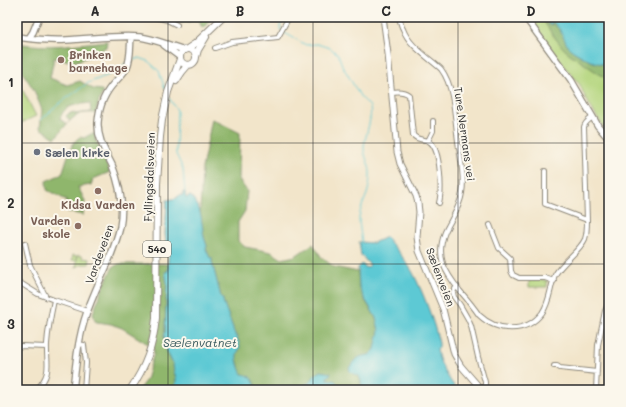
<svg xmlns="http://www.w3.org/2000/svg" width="626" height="407" viewBox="0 0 626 407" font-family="Mali,sans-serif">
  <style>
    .green { fill: #b4d57d; stroke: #708054 }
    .forest { fill: #8fb66c; stroke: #5d704c; fill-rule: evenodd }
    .water { fill: #5dc9d4; stroke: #447a80 }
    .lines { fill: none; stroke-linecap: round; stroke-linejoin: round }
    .stream { stroke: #5dc9d4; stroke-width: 1 }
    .minor-casing { stroke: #8e887a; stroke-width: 6 }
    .tertiary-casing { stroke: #8e887a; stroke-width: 7 }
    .secondary-casing { stroke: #8e887a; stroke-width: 8 }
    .primary-casing { stroke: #8e887a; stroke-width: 8 }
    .minor { stroke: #fff; stroke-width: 4 }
    .tertiary { stroke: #fff; stroke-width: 5 }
    .secondary { stroke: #fff; stroke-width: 5.5 }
    .primary { stroke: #fff; stroke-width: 6 }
    .grid { fill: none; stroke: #2b2b2b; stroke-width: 1; stroke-opacity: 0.55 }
    .education-dot { fill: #8d6e63; stroke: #fbf7ec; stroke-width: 1.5 }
    .worship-dot { fill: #6b7280; stroke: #fbf7ec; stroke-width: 1.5 }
    .labels { text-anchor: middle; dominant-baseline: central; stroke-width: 4; stroke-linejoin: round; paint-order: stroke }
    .shield { fill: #fbf7ec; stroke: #696865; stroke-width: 1 }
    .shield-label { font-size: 10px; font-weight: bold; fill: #2b2b2b }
    .education-label { font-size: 11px; font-weight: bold; fill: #785e54; stroke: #fbf7ec; text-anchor: start }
    .street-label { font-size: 11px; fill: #2b2b2b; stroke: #fbf7ec }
    .worship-label { font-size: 11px; font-weight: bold; fill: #5b616d; stroke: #fbf7ec; text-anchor: start }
    .water-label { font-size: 12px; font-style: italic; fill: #3a5a5e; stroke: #fbf7ec }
    .neatline { fill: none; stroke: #2b2b2b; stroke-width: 1.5 }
    .grid-label { font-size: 13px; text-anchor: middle; font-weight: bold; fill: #2b2b2b }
  </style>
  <rect width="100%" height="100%" fill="#fbf7ec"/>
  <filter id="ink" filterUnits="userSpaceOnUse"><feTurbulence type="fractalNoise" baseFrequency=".025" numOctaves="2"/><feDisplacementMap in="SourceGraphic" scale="8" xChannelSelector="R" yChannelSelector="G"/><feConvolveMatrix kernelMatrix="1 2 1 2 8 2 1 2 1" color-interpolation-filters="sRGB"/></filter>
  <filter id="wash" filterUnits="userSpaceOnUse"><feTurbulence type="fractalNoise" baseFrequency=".012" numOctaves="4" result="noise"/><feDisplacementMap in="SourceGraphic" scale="16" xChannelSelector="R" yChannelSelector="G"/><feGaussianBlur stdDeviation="0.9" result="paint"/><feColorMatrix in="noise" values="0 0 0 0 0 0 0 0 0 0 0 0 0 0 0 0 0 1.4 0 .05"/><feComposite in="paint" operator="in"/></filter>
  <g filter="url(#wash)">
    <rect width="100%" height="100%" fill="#f2e5ca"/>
    <path class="green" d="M528,17H609V134L596,116L585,97L580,85L564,66Z
      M17,79L36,116L17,125Z
      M73,255L77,256V260L78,255L83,256L82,258L90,259L89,264H80L79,266L76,267L77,261L72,260Z
      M529,280H547V287H529Z"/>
    <path class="forest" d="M165,17H213L205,26L202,28L199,20L181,23Z
      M541,17H547L548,24L552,25V22H553L560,30L573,51L590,61L605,65L609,64V79L599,74L570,54L564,49L552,34Z
      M107,41L106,47L94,55L74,62L54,58L50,78L67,85L80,81L93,89L101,90L103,91L98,104L96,113C90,113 83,112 78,115C69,119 62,131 55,138L40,128L42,110L34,90L17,64V43C47,49 77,44 107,41ZM90,103L91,112L75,114L74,112L68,114L66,116L70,121L67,124L60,119C64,104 77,105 90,103Z
      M212,119L240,133L239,180L247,191L245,211L238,222V241L245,247L271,252L282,259L295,256L313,244L322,258L334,267L358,272L359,286L365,300L375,316L377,321L379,331L375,349C371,354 368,356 362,356L350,371L354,374L359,376C361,382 363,385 358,390H340V389L327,379L328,373L321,371L309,383L306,384L299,390H258L255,384L241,374L239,368V366L236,356C240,349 240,343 237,337C235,333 233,332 233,328L223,301V298L221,297L220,293L212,262V259L210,258L206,249L207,246L204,237L200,213L202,168Z
      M91,134H95V139L110,172L93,179L91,185L78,187L85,201L83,215L68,212L66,200L47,190L46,181L62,174C66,164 70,142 80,137L84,138Z
      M119,264H168C168,270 165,277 167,283L165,332L164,335L167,352L173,364L174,372L176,378V383L174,387L158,390H138L146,380L154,353L153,347L122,328L111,324L97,322L95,321L93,313L104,285L113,267Z"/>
    <path class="water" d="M547,17H609V64L605,65L590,61L573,51L568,47L560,30L553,22H552L551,25H549Z
      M183,192H185L186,198L190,196L192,197L198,206L201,216L204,237L207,246L206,249L210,258H212V262L220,293L221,297L223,298V301L233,328C233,334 239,339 240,346C240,350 237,352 237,355C236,359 240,371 242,374C253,375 253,382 258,390H158L173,387L176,383V378L174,372L173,364L167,352L164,335L165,332L167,283L165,272L168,271V261L169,253L168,247L166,244L165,234L167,200L177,198L178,196L183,195Z
      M386,237C395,248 405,259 412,271C424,294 433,319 439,343V348L437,349C437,360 450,381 457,390H357C364,386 361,382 359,376C355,374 350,374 349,368C352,364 354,360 358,358C366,353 368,359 375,349L379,331L377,321L375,316L363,296L359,286L358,268L362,264L365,267L367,268L370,265L361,255L359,242L373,243Z
      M321,371L331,373L330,375L327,377V379C334,379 339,382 340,390H299L306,384L309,383L312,380V379L316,374Z"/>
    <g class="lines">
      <path class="stream" d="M281,30L280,27L282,17
        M283,32L306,45L317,44L330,48L338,54L342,65L360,96C362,99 369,104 370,107C373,116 365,136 364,146C363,155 370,164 370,173C370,180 369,188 367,194C364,202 360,209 359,218C359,226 361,234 362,242
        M132,60L140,58L148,61L159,71L165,89
        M169,98L177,110L176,154L183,169L185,192
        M41,120L60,103L88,83L111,74L126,63"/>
    </g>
  </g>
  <g filter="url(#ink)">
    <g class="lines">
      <g class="minor-casing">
        <path id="minor" d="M155,17L167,20L177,25
          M399,17C400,21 401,26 403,29C409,46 428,57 441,69C447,77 450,86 452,96C455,111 456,126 458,141C460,158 465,176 462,193C460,208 451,219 445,232C435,257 445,272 460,291C467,299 473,306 479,315C497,332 526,334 542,313C550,302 550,287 555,275C562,262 580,251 585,239C587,233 587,226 587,220L584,127C585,122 589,120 593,117
          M215,48L232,42L278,37L289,17
          M392,92C398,91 404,91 409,95L413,135C419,142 425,138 430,142C441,150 442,191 439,203
          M428,141L433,131V121
          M545,171V204L587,220
          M490,225L499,248L510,258L511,271L513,275L519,278H545L554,281
          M25,243L30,265L46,297
          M17,281L38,294L54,300L87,311
          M457,286L453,292L454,297L460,305L468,319L471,326L478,357L485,382V390
          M78,344L84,345L86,363L84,390
          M17,347L21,346L47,347
          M554,366H557L560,368L597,372
          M36,390C53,373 46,364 47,344C48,329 51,314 54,300
          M596,390L598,345L605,311L609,302"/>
      </g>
      <g class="tertiary-casing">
        <path id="tertiary" d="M383,17L388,54L397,152L400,164L416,196L418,203L419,212L417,237L419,251L443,309L454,354L461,366L482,390"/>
      </g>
      <g class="secondary-casing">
        <path id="secondary" d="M525,17L571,80L598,126L609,139
          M17,37C33,39 50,41 66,40C91,39 116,35 140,37C155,39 170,46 185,50
          M29,38L33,32L39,17
          M164,45L180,57
          M73,390C76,363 78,338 87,312C93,296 100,280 107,265C112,252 117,240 120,227C124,206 120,185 112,165C105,151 97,138 98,122C99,107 105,92 116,81C120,76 125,72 127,67C131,58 130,46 131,37"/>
      </g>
      <g class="primary-casing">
        <path id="primary" d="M180 57a8 8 0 1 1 16 0a8 8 0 1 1-16 0Z
          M187,49L196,43L223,17
          M196,57L198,50L206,37
          M176,81L182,72L188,65
          M130,390C146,366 153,347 156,318L157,184L160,137L162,120L168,92L180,59"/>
      </g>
      <use href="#minor" class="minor"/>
      <use href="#tertiary" class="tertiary"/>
      <use href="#secondary" class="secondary"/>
      <use href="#primary" class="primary"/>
    </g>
  </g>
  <path class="grid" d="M168,17V390M313,17V390M458,17V390M17,143H609M17,264H609"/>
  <g class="education-dot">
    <circle cx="61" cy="60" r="4"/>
    <circle cx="98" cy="191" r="4"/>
    <circle cx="78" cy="226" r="4"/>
  </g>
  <circle class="worship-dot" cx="37" cy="152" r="4"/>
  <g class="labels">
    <rect class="shield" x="143" y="241" width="28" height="16" rx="3"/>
    <g class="shield-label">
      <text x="157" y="249">540</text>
    </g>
    <g class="education-label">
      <text x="69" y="54">Brinken<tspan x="69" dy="13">barnehage</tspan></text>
      <text x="98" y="204" text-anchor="middle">Kidsa Varden</text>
      <text x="70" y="220" text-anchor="end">Varden<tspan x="70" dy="13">skole</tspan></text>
    </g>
    <g class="street-label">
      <text transform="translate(465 134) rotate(82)">Ture Nermans vei</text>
      <text transform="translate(149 177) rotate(-88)">Fyllingsdalsveien</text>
      <text transform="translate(99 254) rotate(-70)">Vardeveien</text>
      <text transform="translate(441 277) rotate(69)">Sælenveien</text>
    </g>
    <g class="worship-label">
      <text x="45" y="152">Sælen kirke</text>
    </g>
    <g class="water-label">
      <text x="200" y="342">Sælenvatnet</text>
    </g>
  </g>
  <rect width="626" height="407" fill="none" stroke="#fbf7ec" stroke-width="44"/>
  <rect x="22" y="22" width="582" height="363" class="neatline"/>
  <g class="grid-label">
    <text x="95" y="16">A</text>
    <text x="240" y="16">B</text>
    <text x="386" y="16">C</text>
    <text x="531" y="16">D</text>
    <text x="11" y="87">1</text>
    <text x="11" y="208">2</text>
    <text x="11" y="329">3</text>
  </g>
</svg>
